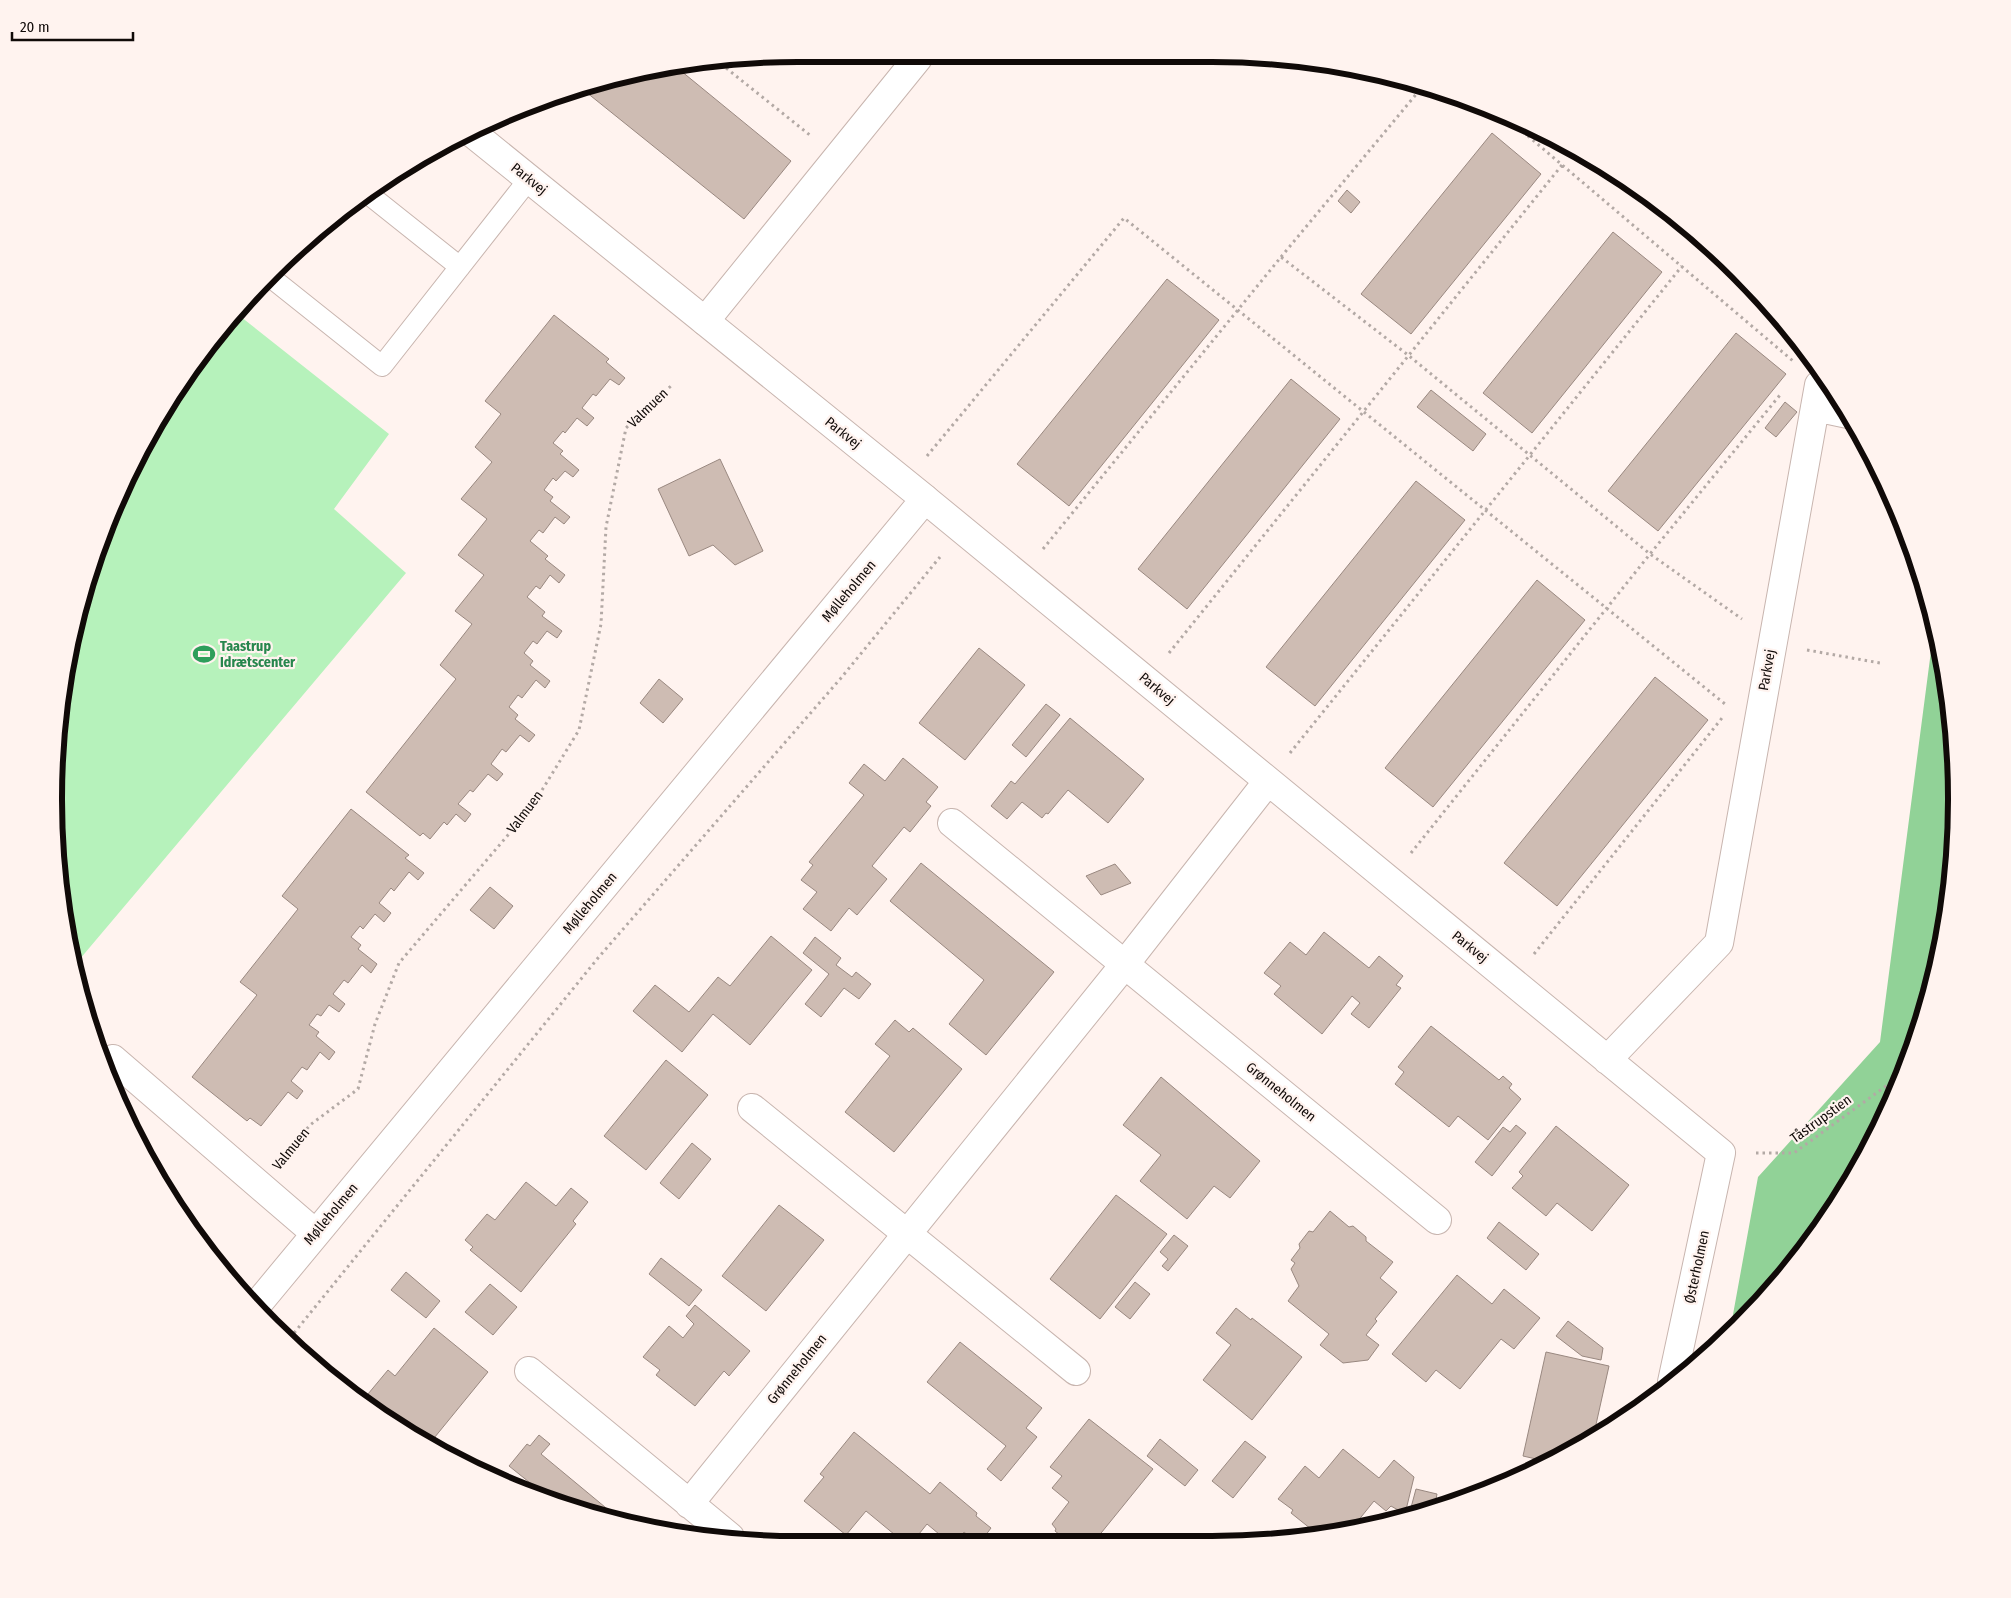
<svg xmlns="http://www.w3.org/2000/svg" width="2011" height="1598" viewBox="0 0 2011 1598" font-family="'Fira Sans Condensed',sans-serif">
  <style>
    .green { fill: #b6f2bb }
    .forest { fill: #91d297 }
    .building { fill: #cebcb3; stroke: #998880 }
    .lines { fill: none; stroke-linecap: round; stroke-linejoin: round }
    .service-casing { stroke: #c8b5af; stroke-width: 22 }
    .minor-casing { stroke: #c8b5af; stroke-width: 30 }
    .tertiary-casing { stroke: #c8b5af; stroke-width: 30 }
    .path { stroke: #b3a9a5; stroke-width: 3; stroke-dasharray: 2.5 4; stroke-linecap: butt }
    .service { stroke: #fff; stroke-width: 20 }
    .minor { stroke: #fff; stroke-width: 28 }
    .tertiary { stroke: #fff; stroke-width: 28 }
    .labels { text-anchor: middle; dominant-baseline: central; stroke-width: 4.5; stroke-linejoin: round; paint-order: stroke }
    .street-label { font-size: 14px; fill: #100a08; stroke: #fff3ef }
    .leisure-label { font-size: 14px; font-weight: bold; fill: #27864d; stroke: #fff3ef; text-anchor: start }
    .rim { fill: none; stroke: #100a08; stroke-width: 6 }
  </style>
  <rect width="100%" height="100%" fill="#fff3ef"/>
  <path class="green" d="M236,313L389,434L334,509L406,573L74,966C63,911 53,854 54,798C57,620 118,447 236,313Z"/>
  <path class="forest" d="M1934,628L1951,702L1956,848L1932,992L1880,1129L1803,1253L1730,1331L1758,1177L1880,1042Z"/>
  <path class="building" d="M675,66L791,161L744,219L581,88L606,79Z
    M1492,133L1541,174L1411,334L1361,294Z
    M1347,190L1360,202L1351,213L1338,201Z
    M1613,232L1662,272L1532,433L1483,393Z
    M1167,279L1219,320L1069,506L1017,464Z
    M1762,297L1772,308L1790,332L1756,304Z
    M554,315L609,359L606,362L625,378L619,385L610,379L596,396L593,394L582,408L594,418L587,426L577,418L565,433L563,431L553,443L563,451L560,454L579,470L573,477L565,471L556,481L553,478L544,490L553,497L550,501L570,517L564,524L555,517L543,533L539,530L530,541L548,556L545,559L565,575L559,583L550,575L540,589L536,586L527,597L545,612L542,616L562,631L557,638L547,631L537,644L533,641L524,653L533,661L530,665L550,681L545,688L536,680L522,698L518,695L509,707L518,715L515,719L535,735L529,742L520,735L506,752L502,749L491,764L503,774L497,781L488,774L473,792L470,790L458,804L471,814L465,822L456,814L447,825L444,822L430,839L423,833L420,836L366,792L456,679L440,665L472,624L455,611L484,575L458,555L487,519L461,499L492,462L475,447L501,414L485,401Z
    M1736,333L1786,374L1658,531L1608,491Z
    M1291,379L1340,419L1187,609L1138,569Z
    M1431,390L1486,434L1473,451L1417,407Z
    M1785,402L1797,412L1776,437L1765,428Z
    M720,459L763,551L735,565L713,545L689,556L658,489Z
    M1416,481L1465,520L1315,706L1266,667Z
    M1537,580L1585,620L1433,807L1385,768Z
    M979,648L1025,685L965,760L919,723Z
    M1655,677L1708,720L1557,906L1504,863Z
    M659,679L683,699L663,723L640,703Z
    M1046,704L1060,715L1026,757L1012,745Z
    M1070,718L1144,779L1108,823L1068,790L1048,814L1046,813L1042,818L1022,802L1007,819L991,806L1011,781L1015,784Z
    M903,758L938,787L926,802L931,806L910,832L904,827L872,866L887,879L857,915L849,908L831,931L803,909L817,892L801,880L813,865L809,862L864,795L849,783L864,764L885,781Z
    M351,809L409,855L405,858L424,873L418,880L409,872L394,891L391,888L379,903L391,913L384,922L375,914L363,929L360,926L351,937L361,945L358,949L377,964L371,973L362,965L348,983L344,980L333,994L345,1004L339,1012L329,1005L321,1016L317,1014L309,1025L319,1032L316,1036L335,1052L329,1060L320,1052L307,1070L302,1067L291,1081L303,1091L297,1099L288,1092L261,1126L250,1118L247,1121L192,1077L257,995L240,982L298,909L282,896Z
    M921,863L1054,972L986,1055L949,1024L984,980L890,901Z
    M1115,864L1131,883L1101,895L1086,876Z
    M490,887L513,906L494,929L470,910Z
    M1324,932L1369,968L1379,956L1403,976L1396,985L1401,988L1369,1028L1351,1014L1360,1003L1352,996L1322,1034L1274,994L1281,986L1264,973L1290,942L1306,955Z
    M771,936L812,970L750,1045L713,1014L682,1052L633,1011L655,985L689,1012L718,977L730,986Z
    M815,937L841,958L836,965L852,977L856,972L871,984L859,999L844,988L821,1017L805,1004L829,974L803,953Z
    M895,1020L909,1032L913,1028L962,1069L894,1152L845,1112L890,1056L875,1044Z
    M1431,1026L1499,1080L1503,1076L1512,1084L1509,1088L1521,1099L1488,1140L1458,1116L1449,1127L1395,1084L1404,1072L1398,1067Z
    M666,1060L708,1095L646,1170L604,1136Z
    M1161,1077L1260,1161L1230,1198L1214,1186L1187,1219L1140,1181L1161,1155L1123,1125Z
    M1516,1125L1526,1133L1492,1176L1475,1162L1503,1127L1510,1132Z
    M1556,1126L1629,1185L1592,1231L1557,1203L1546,1216L1512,1188L1523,1176L1519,1172Z
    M692,1143L711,1159L679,1199L660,1183Z
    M526,1182L556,1206L571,1188L588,1202L573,1221L576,1224L521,1292L470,1250L473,1247L465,1240L487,1214L495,1220Z
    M1116,1195L1167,1234L1100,1319L1050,1279Z
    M779,1205L824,1240L766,1311L722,1276Z
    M1330,1211L1349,1227L1353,1226L1366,1237V1241L1393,1262L1380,1278L1397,1292L1375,1319L1377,1321L1366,1335L1379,1345L1368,1360L1343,1363L1320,1345L1329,1334L1288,1301L1299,1286L1291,1269L1295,1263L1291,1260L1300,1248L1299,1244L1309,1231L1313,1232Z
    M1499,1222L1539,1254L1526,1270L1487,1238Z
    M1174,1235L1188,1246L1168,1271L1162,1266L1168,1259L1160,1252Z
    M661,1258L702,1290L689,1306L649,1274Z
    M406,1272L440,1301L426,1318L391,1290Z
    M1457,1275L1492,1304L1504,1289L1540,1318L1514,1349L1501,1339L1460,1389L1436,1370L1426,1382L1392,1354Z
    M1135,1282L1150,1294L1130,1319L1115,1307Z
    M490,1284L517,1307L493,1335L465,1312Z
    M695,1305L750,1351L729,1376L724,1371L695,1406L656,1375L660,1370L643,1357L669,1326L683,1338L694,1324L686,1316Z
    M1236,1308L1251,1320L1252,1318L1302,1357L1252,1420L1203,1380L1231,1345L1216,1333Z
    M1568,1321L1603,1348L1601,1360L1582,1356L1556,1336Z
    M434,1328L488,1372L430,1443L426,1440L424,1443L399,1426L402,1422L368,1394L388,1370L395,1376Z
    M960,1342L1042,1408L1026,1428L1037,1437L1001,1481L987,1469L1006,1446L927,1382Z
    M1546,1352L1609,1366L1593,1438L1584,1445L1549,1462L1523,1456Z
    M1089,1419L1153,1469L1093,1543H1070L1055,1531L1056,1529L1052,1524L1069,1502L1052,1488L1062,1476L1050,1467Z
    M854,1432L930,1494L940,1482L977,1513L976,1516L991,1528L979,1544L964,1532L954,1544H951L927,1524L911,1544H906L866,1511L846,1535L804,1501L824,1477L820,1474Z
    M539,1435L550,1444L541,1454L617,1517L616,1519L529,1492L534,1486L509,1466L527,1444L530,1446Z
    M1160,1439L1198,1470L1185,1486L1147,1456Z
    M1245,1441L1266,1457L1233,1498L1212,1481Z
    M1343,1449L1379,1478L1394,1460L1414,1477L1405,1514L1391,1506L1386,1511L1374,1501L1353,1527L1316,1533L1291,1513L1293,1510L1278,1499L1305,1466L1319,1478Z
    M1416,1489L1437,1494L1434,1509L1404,1519L1405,1514L1409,1515Z"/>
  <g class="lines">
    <g class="service-casing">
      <path id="service" d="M367,193L460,267
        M269,276L382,366L529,179"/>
    </g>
    <g class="minor-casing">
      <path id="minor" d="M705,321L918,58
        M1815,407L1848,414
        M925,499L1721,1153L1672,1382
        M952,823L1437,1220
        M113,1059L315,1233
        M1607,1060L1719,943L1819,385
        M752,1108L1076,1371
        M529,1371L730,1537
        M689,1504L1125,964L1268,781"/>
    </g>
    <g class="tertiary-casing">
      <path id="tertiary" d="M256,1306L925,499L471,132"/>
    </g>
    <path class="path" d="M716,60L811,136
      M1508,119L1793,361
      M1281,257L1423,86
      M927,456L1124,218L1725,704
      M1043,549L1281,257L1408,355L1650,554L1742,619
      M1807,650L1880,663
      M1169,653L1562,165
      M1290,753L1682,266
      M1411,853L1650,554L1780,395
      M1534,954L1722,718
      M1756,1153H1794L1886,1086L1899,1080
      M282,1159L310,1125L358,1089L375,1024L399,963L531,808L579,730L601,624L606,527L626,428L672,385
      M290,1338L598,958L841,678L940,557"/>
    <use href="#service" class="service"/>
    <use href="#minor" class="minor"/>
    <use href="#tertiary" class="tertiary"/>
  </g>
  <defs>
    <g id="stadium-bare" transform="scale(1.725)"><path d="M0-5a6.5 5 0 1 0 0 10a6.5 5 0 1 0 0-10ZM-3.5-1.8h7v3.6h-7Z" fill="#2e9e5b" stroke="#fff3ef" stroke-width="2.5" paint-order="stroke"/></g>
  </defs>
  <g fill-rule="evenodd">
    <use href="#stadium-bare" x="204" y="654"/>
  </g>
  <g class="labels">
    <g class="street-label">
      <text transform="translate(529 179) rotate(39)">Parkvej</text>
      <text transform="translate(648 408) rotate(-44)">Valmuen</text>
      <text transform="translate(843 433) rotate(39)">Parkvej</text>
      <text transform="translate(849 591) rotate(-50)">Mølleholmen</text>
      <text transform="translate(1767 670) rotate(-80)">Parkvej</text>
      <text transform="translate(1157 689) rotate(40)">Parkvej</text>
      <text transform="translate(525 812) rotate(-53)">Valmuen</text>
      <text transform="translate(590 903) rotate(-50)">Mølleholmen</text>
      <text transform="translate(1470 947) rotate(39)">Parkvej</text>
      <text transform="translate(1281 1092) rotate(39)">Grønneholmen</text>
      <text transform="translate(1821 1119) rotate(-36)">Tåstrupstien</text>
      <text transform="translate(291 1149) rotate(-51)">Valmuen</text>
      <text transform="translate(331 1214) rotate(-50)">Mølleholmen</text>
      <text transform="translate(1697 1267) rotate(-78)">Østerholmen</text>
      <text transform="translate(797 1369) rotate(-51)">Grønneholmen</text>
    </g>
    <g class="leisure-label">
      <text x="220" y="646">Taastrup<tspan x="220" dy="16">Idrætscenter</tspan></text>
    </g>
  </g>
  <path d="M0 0H2011V1598H0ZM798 62H1212A736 736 0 0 1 1948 798V800A736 736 0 0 1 1212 1536H798A736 736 0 0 1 62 800V798A736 736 0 0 1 798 62Z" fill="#fff3ef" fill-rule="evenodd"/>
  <path class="rim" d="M798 62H1212A736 736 0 0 1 1948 798V800A736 736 0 0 1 1212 1536H798A736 736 0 0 1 62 800V798A736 736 0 0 1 798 62Z"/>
  <path d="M12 32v8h121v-8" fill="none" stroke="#100a08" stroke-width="2.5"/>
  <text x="20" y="32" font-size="15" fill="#100a08" stroke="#fff3ef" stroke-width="4" paint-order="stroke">20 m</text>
</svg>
